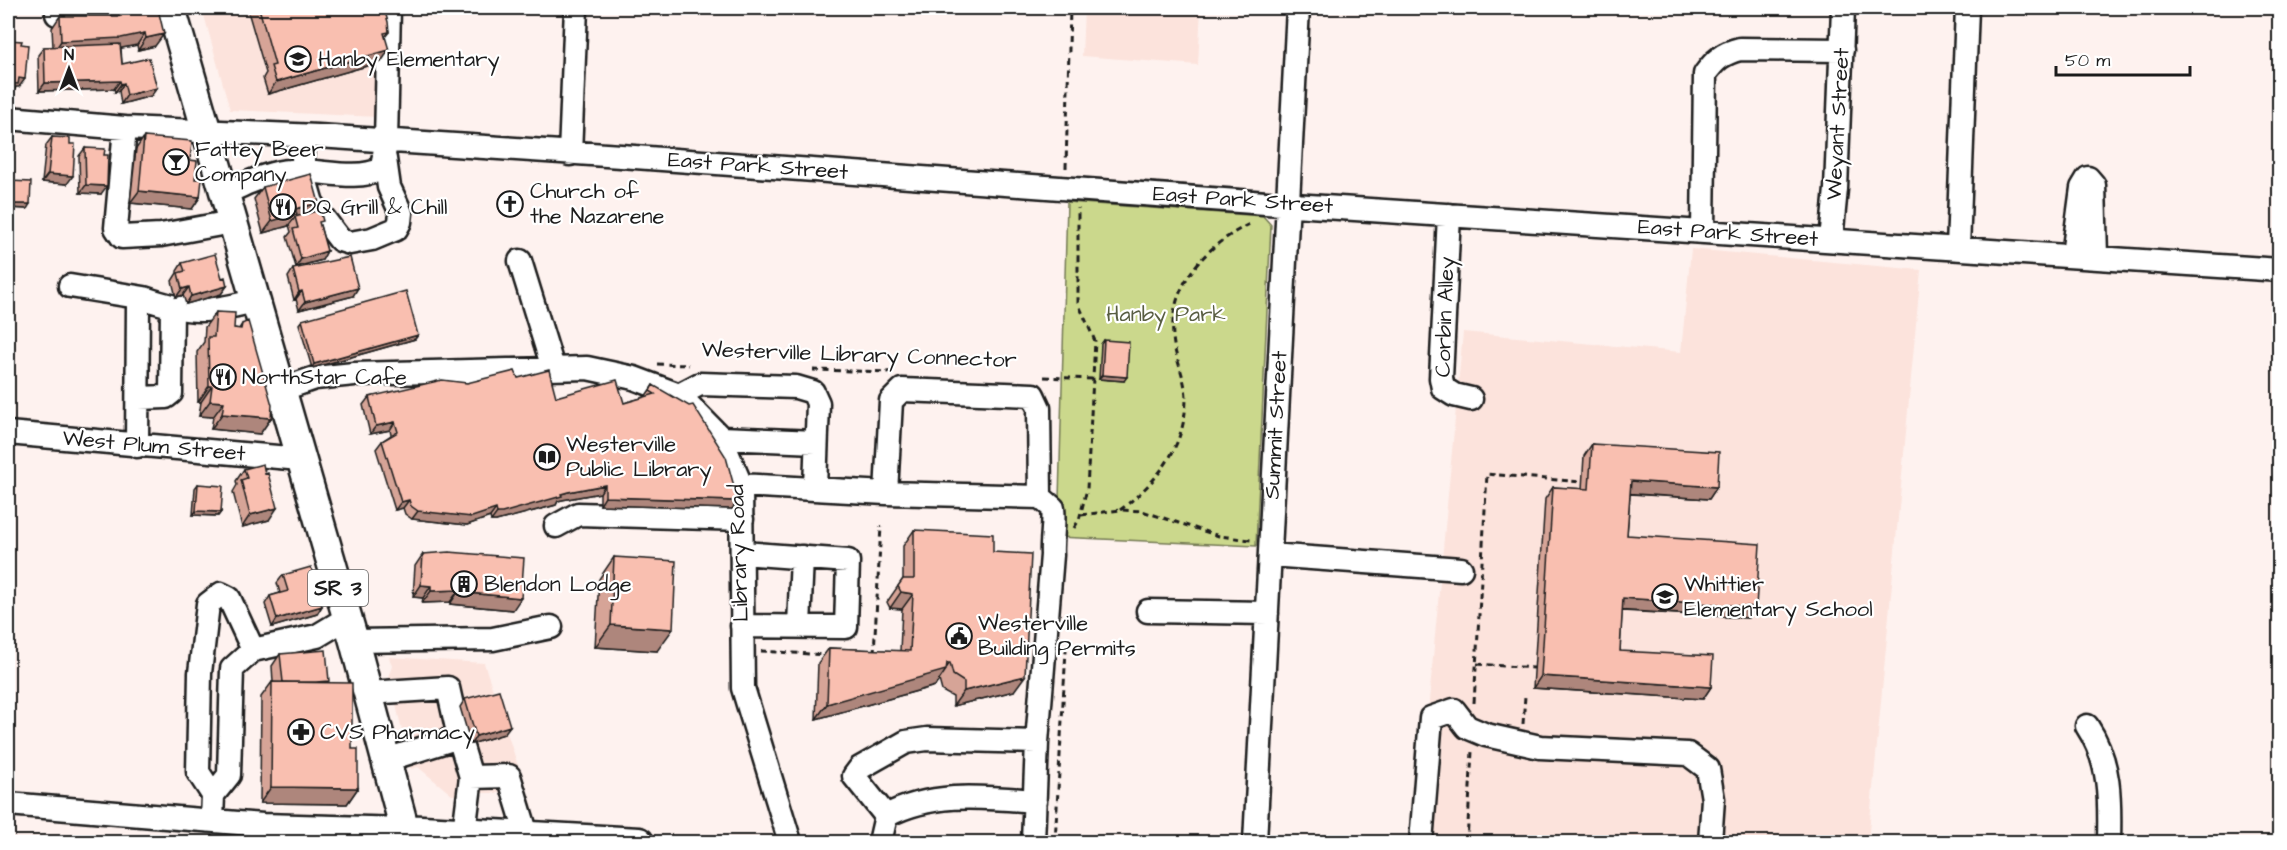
<svg xmlns="http://www.w3.org/2000/svg" width="2287" height="850" viewBox="0 0 2287 850" font-family="'Architects Daughter',sans-serif">
  <style>
    .built { fill: #fce3dc }
    .green { fill: #cbd88c; stroke: #747a54; stroke-width: 1.5 }
    .lines { fill: none; stroke-linecap: round; stroke-linejoin: round }
    .minor-casing { stroke: #1c1c1c; stroke-width: 27 }
    .major-casing { stroke: #1c1c1c; stroke-width: 33 }
    .path { stroke: #1c1c1c; stroke-width: 3; stroke-dasharray: 6 4.5; stroke-linecap: butt }
    .minor { stroke: #fff; stroke-width: 22 }
    .major { stroke: #fff; stroke-width: 28 }
    .wall { fill: #d6a497; stroke: #1c1c1c; stroke-width: 1.5 }
    .shaded-wall { fill: #ae867b; stroke: #1c1c1c; stroke-width: 1.5 }
    .building { fill: #f9bfb0; stroke: #1c1c1c; stroke-width: 1.5 }
    .labels { text-anchor: middle; dominant-baseline: central; stroke-width: 4.5; stroke-linejoin: round; paint-order: stroke }
    .shield { fill: #fff; stroke: #606060; stroke-width: 1.5 }
    .shield-label { font-size: 21px; font-weight: bold; fill: #1c1c1c }
    .poi-label { font-size: 22px; fill: #1c1c1c; stroke: #fff; text-anchor: start }
    .street-label { font-size: 22px; fill: #1c1c1c; stroke: #fff }
    .park-label { font-size: 22px; fill: #595e43; stroke: #fff }
  </style>
  <rect width="100%" height="100%" fill="#fef2ef"/>
  <filter id="ink" filterUnits="userSpaceOnUse"><feTurbulence type="fractalNoise" baseFrequency=".0167" numOctaves="2"/><feDisplacementMap in="SourceGraphic" scale="12" xChannelSelector="R" yChannelSelector="G"/><feConvolveMatrix kernelMatrix="1 2 1 2 8 2 1 2 1" color-interpolation-filters="sRGB"/></filter>
  <g filter="url(#ink)">
    <path class="built" d="M202,8H382L378,117L230,110Z
      M1084,8H1201L1198,65L1082,56Z
      M1691,249L1921,270L1868,842H1416L1463,332L1681,352Z
      M389,657L484,663L529,799L508,796L505,793H483L480,796L452,795L418,767L411,769L389,675L392,666Z"/>
    <path class="green" d="M1067,202L1263,216L1271,225L1256,546L1058,537Z"/>
    <g class="lines">
      <g class="minor-casing">
        <path id="minor" d="M57,14L105,8
          M8,118L125,128L318,136L621,156L1294,205L2280,270
          M125,128L116,228L122,237L161,235L232,222
          M301,136L305,179L312,203L340,240L350,243L372,239L396,229L400,222L401,213L389,187L385,159
          M570,154L576,8
          M224,193C245,185 267,172 290,171C320,169 354,182 382,169L386,141L389,8
          M1449,215L1441,378L1443,388L1454,395L1471,399
          M1703,231L1705,74C1715,60 1723,53 1740,49L1842,50
          M1831,240L1836,189L1843,8
          M1958,248L1967,8
          M2073,255L2082,188L2088,178L2094,185L2096,256
          M520,261L553,368
          M70,286L144,298
          M280,390L315,378L354,374L587,368L634,378L679,395L721,438L741,485L743,688L790,842
          M679,395L700,384L796,387L813,392L818,403L815,488
          M139,398L166,397L171,393L172,308
          M8,433L300,459
          M721,438L816,442
          M137,446L138,302L144,298C191,314 207,313 254,301
          M741,485L886,493L1040,497L1053,508C1055,524 1051,539 1052,555L1037,742L1033,842
          M886,493L891,401L902,390L1033,395L1039,408L1040,497
          M556,526L578,514L742,519
          M1270,555L1461,569
          M1148,611L1267,613
          M742,626L846,627L848,561L743,553
          M799,626L802,557
          M354,641L493,639L551,627
          M368,693L448,688L459,737L386,760
          M2087,726C2111,762 2110,801 2109,842
          M459,737L471,777
          M213,795L229,775L232,669L253,650
          M8,804L263,825L404,829
          M886,816L854,776L860,768L906,742L927,739L1037,742
          M212,820L213,795L198,772L200,673L208,604L221,594L229,598L253,650L317,636L347,618
          M464,832L471,777L509,776L527,835
          M880,842L886,816C933,791 983,797 1035,801
          M1255,842L1298,8
          M1421,842L1431,718L1454,710L1467,727L1486,735L1540,747L1688,754L1708,769L1713,799L1710,842"/>
      </g>
      <g class="major-casing">
        <path id="major" d="M171,8L354,641L408,842
          M404,829L639,842"/>
      </g>
      <path class="path" d="M1066,168L1070,8
        M657,364L689,365
        M813,370L893,372
        M1044,377L1093,379
        M1120,510C1157,482 1185,448 1186,399C1186,378 1174,357 1173,336C1169,284 1208,243 1252,223
        M1081,515L1120,510L1142,511L1219,536L1251,540
        M1074,528L1079,520L1087,489L1095,341L1078,303V208
        M2279,649H2280
        M761,651L827,655
        M874,653L881,526
        M1477,664L1534,668
        M1474,703L1487,474L1582,482
        M1523,724L1525,696
        M1468,838L1497,840
        M1055,842L1066,650
        M1467,842L1472,751"/>
      <use href="#minor" class="minor"/>
      <use href="#major" class="major"/>
    </g>
    <path class="wall" d="M116,8H159L158,9L155,46L138,50L137,45L121,48L122,64L151,96L121,104L119,91L115,92L114,89L39,91L38,55L44,47H53L52,28L60,16H110Z
      M247,8H384L389,32L385,37L381,62L268,94L263,78L266,73Z
      M52,137L67,184L42,182L46,145Z
      M144,137L190,160L200,197L192,209L130,203L136,149Z
      M85,148L101,194L80,193L79,156Z
      M9,181L27,209L8,208V183Z
      M263,187L319,203L312,212L320,225L327,251L322,260L296,267L287,237L291,232L289,225L294,219L288,226L263,233L254,199Z
      M182,263L222,278L227,286L221,294L186,304L183,295L176,297L172,281L177,273V271Z
      M293,269L353,296L299,310L296,299L294,300L288,277Z
      M216,312L234,328L239,329L242,324L271,418L260,434L211,429L213,417L199,416L201,402H198L197,352L204,342L205,327Z
      M302,320L418,335L415,339L312,368L299,324Z
      M1104,340L1124,381L1099,379L1101,344Z
      M518,378L556,397L624,403L645,397L653,385L732,509L600,505V493L562,500L558,501L556,505L496,521H491L490,517L467,525L412,519L405,514L403,508L395,510L376,449L382,441L391,435L390,430L370,434L363,405L369,397Z
      M1592,444L1717,487L1709,499L1630,494L1627,535L1756,607L1748,618L1622,611L1620,651L1711,687L1703,699L1533,688L1545,499L1553,487L1582,489L1584,456Z
      M244,469L269,520L242,527L233,492L237,485L236,481Z
      M198,484L221,512L218,516L193,515L195,488Z
      M914,530L993,552L1014,691L953,706V697L942,691L939,680L935,686L816,719L818,663L829,648L900,651L902,609L890,608L887,602L903,579V546Z
      M423,554L513,610L450,604V602L422,603L423,598L413,597L415,566Z
      M614,557L657,651L595,647L599,579Z
      M283,575L322,606L317,614L272,627L265,604L270,596L280,593L277,583Z
      M280,654L328,682L352,749L358,788L347,804L260,803L261,697L272,682H273L272,666Z
      M465,699L504,734L471,744L460,707Z"/>
    <path class="shaded-wall" d="M145,33L137,45L112,50L53,53L61,41Z
      M164,34L155,46L138,50L146,38Z
      M389,50L381,62L268,94L276,82Z
      M19,78L25,79L19,87H16L13,92L8,91V83Z
      M120,81L114,89L39,91L45,83Z
      M124,83L119,91L115,92L121,84Z
      M157,88L151,96L121,104L127,95Z
      M48,174L73,176L67,184L42,182Z
      M86,185L107,186L101,194L80,193Z
      M139,191L200,197L192,209L130,203Z
      M319,203L311,214L295,217L288,226L263,233L272,221L295,209Z
      M8,204H30L27,209L8,208Z
      M327,251L322,260L296,267L301,259Z
      M227,286L221,294L186,304L191,296Z
      M189,287L183,295L176,297L182,289Z
      M358,288L353,296L299,310L305,302Z
      M302,291L296,299L294,300L299,292Z
      M418,335L415,339L312,368L314,364Z
      M1102,375L1127,377L1124,381L1099,379Z
      M209,386H212L201,402H198Z
      M210,401L224,402L213,417L199,416Z
      M222,414L271,418L260,434L211,429Z
      M395,422L390,430L370,434L376,426Z
      M1631,481L1717,487L1709,499L1622,493Z
      M605,485L600,493L562,500L558,501L556,505L496,521H491L497,513L568,492Z
      M605,497L738,501L732,509L600,505Z
      M409,500L403,508L395,510L401,502Z
      M277,508L269,520L242,527L250,515Z
      M496,509L490,517L467,525L412,519L418,511Z
      M196,511L221,512L218,516L193,515Z
      M421,585L431,586L423,598L413,597Z
      M459,590L450,602L422,603L431,591Z
      M458,592L521,598L513,610L450,604Z
      M901,592L913,594L902,609L890,608Z
      M1623,598L1756,607L1748,618L1614,610Z
      M322,606L317,614L272,627L277,619Z
      M611,625L673,629L657,651L595,647Z
      M947,663H950L944,671L946,670L935,686L816,719L827,704Z
      M1025,676L1014,691L953,706L964,691Z
      M1541,676L1711,687L1703,699L1533,688Z
      M510,726L504,734L471,744L476,736Z
      M271,787L358,788L347,804L260,803Z"/>
    <path class="building" d="M119,8H159L158,9L164,34L146,38L145,33L121,38L61,41L60,16H121Z
      M259,8H384L388,22L389,32L384,33L389,50L276,82L271,66L275,65Z
      M8,40L22,41L21,44L28,45L25,79L19,78L18,84L8,83Z
      M120,44L122,64L149,58L157,88L127,95L124,83L121,84L120,81L45,83L44,47Z
      M52,137L70,138V144H75L73,176L48,174Z
      M144,137L192,141L190,160L197,161L195,179H202L200,197L139,191Z
      M8,143H10V176H8Z
      M85,148L105,149L104,155H108L107,186L86,185Z
      M311,174L319,203L295,209L297,214L272,221L263,187Z
      M9,181L31,182L30,204H8Z
      M320,210L323,221L319,222L327,251L301,259L293,229L298,228L295,217Z
      M215,254L222,278L225,277L227,286L191,296L189,287L182,289L178,273L185,271L182,263Z
      M350,257L358,288L305,302L302,291L299,292L293,269Z
      M406,291L418,335L314,364L302,320Z
      M216,312L235,313L234,328L241,329L242,324L248,321L272,405L271,418L222,414L224,402L210,401L212,386H209L208,337H214Z
      M1104,340L1129,342L1127,377L1102,375Z
      M549,370L556,397L617,380L624,403L655,394L650,391L653,385L689,406L693,405L726,457L738,501L605,497V485L568,492L561,494L562,496L502,513H497L496,509L472,517L418,511L411,506L409,500L401,502L382,441L398,432L395,422L376,426L369,397L442,380L467,383L515,371L518,378Z
      M1592,444L1719,452L1717,487L1631,481L1627,535L1760,544L1756,607L1623,598L1620,651L1713,656L1711,687L1541,676L1553,487L1589,489Z
      M263,464L265,474L268,473L277,508L250,515L241,480L247,478L244,469Z
      M198,484L223,486L221,512L196,511Z
      M914,530L993,534V552L1031,554L1025,676L964,691V682L953,675L950,663H947L946,670L827,704L829,648L910,651L913,594L901,592L898,586L903,579H914Z
      M449,552L524,558L521,598L458,592L459,590L431,591V586L421,585L423,554Z
      M614,557L676,561L673,629L611,625Z
      M311,567L322,606L277,619L270,596L288,591L283,575Z
      M326,650L329,681L316,682H283L280,654Z
      M272,682L352,683V749H358V788L271,787Z
      M499,690L510,726L476,736L465,699Z"/>
  </g>
  <defs>
    <g id="school-ring" transform="scale(1.35)"><circle r="9.5" fill="#fff" stroke="#1c1c1c" stroke-width="1.5"/><path d="M0-5L7-2L0 1L-7-2ZM-4 1L0 2.5L4 1V4Q0 6-4 4Z" fill="#1c1c1c"/></g>
    <g id="bar-ring" transform="scale(1.35)"><circle r="9.5" fill="#fff" stroke="#1c1c1c" stroke-width="1.5"/><path d="M-6-5H6L.8 .8V4.5H3.5V6h-7V4.5H-.8V.8Z" fill="#1c1c1c"/></g>
    <g id="church-ring" transform="scale(1.35)"><circle r="9.5" fill="#fff" stroke="#1c1c1c" stroke-width="1.5"/><path d="M-1.2-6h2.4v3.5h3.3v2.4h-3.3V6h-2.4V-.1h-3.3v-2.4h3.3Z" fill="#1c1c1c"/></g>
    <g id="restaurant-ring" transform="scale(1.35)"><circle r="9.5" fill="#fff" stroke="#1c1c1c" stroke-width="1.5"/><path d="M-5-6h1v4h1v-4h1v4h1v-4h1v5L-1.5 .5V6h-2V.5L-5-1ZM5-6V6H3V1.5H1.5Q1.5-4 5-6Z" fill="#1c1c1c"/></g>
    <g id="library-ring" transform="scale(1.35)"><circle r="9.5" fill="#fff" stroke="#1c1c1c" stroke-width="1.5"/><path d="M-6-4Q-3-5.5-.7-3.5V5Q-3 3-6 4ZM6-4Q3-5.5 .7-3.5V5Q3 3 6 4Z" fill="#1c1c1c"/></g>
    <g id="building-ring" transform="scale(1.35)"><circle r="9.5" fill="#fff" stroke="#1c1c1c" stroke-width="1.5"/><path d="M-4-6H4V6H1V3H-1V6H-4ZM-2.5-4.3h1.7v1.8h-1.7ZM.8-4.3h1.7v1.8H.8ZM-2.5-1h1.7V.8h-1.7ZM.8-1h1.7V.8H.8Z" fill="#1c1c1c"/></g>
    <g id="civic-ring" transform="scale(1.35)"><circle r="9.5" fill="#fff" stroke="#1c1c1c" stroke-width="1.5"/><path d="M-.6-6.5H3V-4.5H.6V-3L4-1V1h2V6H-6V1h2V-1L-.6-3ZM-1.2 2.5V6h2.4V2.5Z" fill="#1c1c1c"/></g>
    <g id="pharmacy-ring" transform="scale(1.35)"><circle r="9.5" fill="#fff" stroke="#1c1c1c" stroke-width="1.5"/><path d="M-2-6h4v4h4v4h-4v4h-4v-4h-4v-4h4Z" fill="#1c1c1c"/></g>
  </defs>
  <g fill-rule="evenodd">
    <use href="#school-ring" x="298" y="59"/>
    <use href="#bar-ring" x="176" y="162"/>
    <use href="#church-ring" x="510" y="204"/>
    <use href="#restaurant-ring" x="283" y="207"/>
    <use href="#restaurant-ring" x="223" y="377"/>
    <use href="#library-ring" x="547" y="457"/>
    <use href="#building-ring" x="464" y="584"/>
    <use href="#school-ring" x="1665" y="597"/>
    <use href="#civic-ring" x="959" y="636"/>
    <use href="#pharmacy-ring" x="301" y="732"/>
  </g>
  <g class="labels">
    <rect class="shield" x="308" y="570" width="60" height="36" rx="4.5"/>
    <g class="shield-label">
      <text x="338" y="588">SR 3</text>
    </g>
    <g class="poi-label">
      <text x="318" y="59">Hanby Elementary</text>
      <text x="195" y="149">Fattey Beer<tspan x="195" dy="25">Company</tspan></text>
      <text x="530" y="191">Church of<tspan x="530" dy="25">the Nazarene</tspan></text>
      <text x="302" y="207">DQ Grill &amp; Chill</text>
      <text x="242" y="377">NorthStar Cafe</text>
      <text x="566" y="444">Westerville<tspan x="566" dy="25">Public Library</tspan></text>
      <text x="484" y="584">Blendon Lodge</text>
      <text x="1684" y="584">Whittier<tspan x="1684" dy="25">Elementary School</tspan></text>
      <text x="978" y="623">Westerville<tspan x="978" dy="25">Building Permits</tspan></text>
      <text x="320" y="732">CVS Pharmacy</text>
    </g>
    <g class="street-label">
      <text transform="translate(1838 124) rotate(-87)">Weyant Street</text>
      <text transform="translate(758 166) rotate(4)">East Park Street</text>
      <text transform="translate(1243 200) rotate(4)">East Park Street</text>
      <text transform="translate(1728 233) rotate(4)">East Park Street</text>
      <text transform="translate(1445 317) rotate(-88)">Corbin Alley</text>
      <text transform="translate(859 355) rotate(2)">Westerville Library Connector</text>
      <text transform="translate(1276 425) rotate(-87)">Summit Street</text>
      <text transform="translate(154 446) rotate(5)">West Plum Street</text>
      <text transform="translate(739 553) rotate(-92)">Library Road</text>
    </g>
    <g class="park-label">
      <text x="1166" y="314">Hanby Park</text>
    </g>
  </g>
  <rect width="2287" height="850" fill="none" stroke="#fff" stroke-width="30"/>
  <rect x="15" y="15" width="2257" height="820" fill="none" stroke="#1c1c1c" stroke-width="2" filter="url(#ink)"/>
  <g transform="translate(69 69)" stroke="#ffffff" stroke-width="4.5" paint-order="stroke">
  <path d="M0-4.5L10 22L0 15L-10 22Z" fill="#1c1c1c"/>
  <text y="-9" font-size="16" font-weight="bold" text-anchor="middle" fill="#1c1c1c">N</text>
  </g>
  <path d="M2056 66v9h134v-9" fill="none" stroke="#1c1c1c" stroke-width="3"/>
  <text x="2065" y="66" font-size="18" fill="#1c1c1c" stroke="#ffffff" stroke-width="4.5" paint-order="stroke">50 m</text>
</svg>
